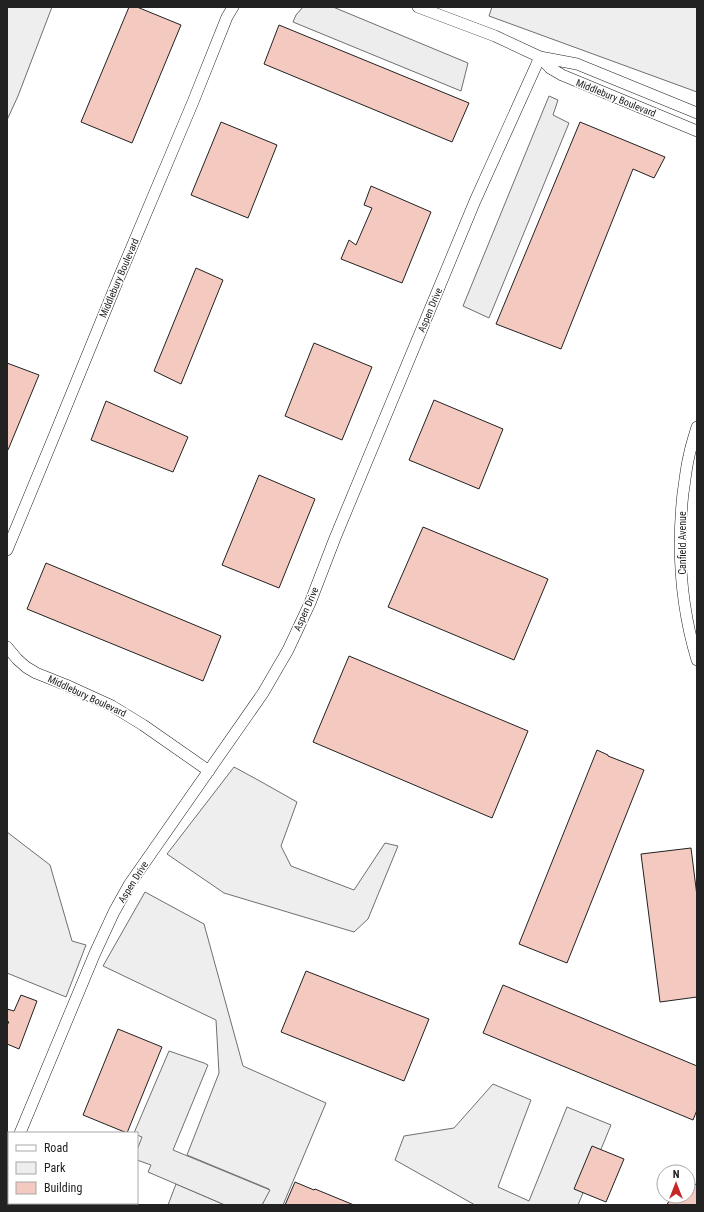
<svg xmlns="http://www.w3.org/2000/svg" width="704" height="1212" viewBox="0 0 704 1212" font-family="'Roboto Condensed',sans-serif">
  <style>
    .green { fill: #eee; stroke: #6f6f6f }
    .parking { fill: #ededed; stroke: #6f6f6f }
    .building { fill: #f3c9c0; stroke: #222 }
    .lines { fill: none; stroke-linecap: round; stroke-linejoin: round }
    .minor-casing { stroke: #222; stroke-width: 12 }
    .highway-casing { stroke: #222; stroke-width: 18 }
    .minor { stroke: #fff; stroke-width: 11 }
    .highway { stroke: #fff; stroke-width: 17 }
    .labels { text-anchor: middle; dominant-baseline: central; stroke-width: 3; stroke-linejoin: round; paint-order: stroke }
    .street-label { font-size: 10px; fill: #222; stroke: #fff }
  </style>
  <rect width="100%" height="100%" fill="#fff"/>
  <path class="green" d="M7,7H52L18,96L7,120Z
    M492,7H697V92L489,16Z
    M234,767L258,780L297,802L281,846L291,866L354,890L385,843L398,846L368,919L354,932L224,893L167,854Z
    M7,832L50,865L72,941L86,945L66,997L7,973Z
    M145,892L204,924L243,1066L326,1103L283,1205H262L269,1189L187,1155L219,1073L216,1020L103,966Z
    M493,1084L531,1100L498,1187L529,1201L567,1107L611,1125L578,1205H475L395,1160L404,1136L454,1128Z
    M176,1184L225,1205H168Z"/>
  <path class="parking" d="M303,7H333L468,63L461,91L293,22L296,15Z
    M549,96L558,100L553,115L569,123L489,318L463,306Z
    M169,1051L204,1063L208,1065L173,1150L270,1190L262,1205H225L148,1172L151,1165L137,1160V1150L142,1137L137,1135V1133H134Z"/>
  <path class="building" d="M129,7H137L181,25L132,143L81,122Z
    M279,25L469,103L452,142L264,64Z
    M221,122L277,145L248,218L191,195Z
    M580,122L665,157L654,178L633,169L561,349L496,324Z
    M371,186L431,212L402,283L341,259L349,240L356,245L372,208L364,205Z
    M196,268L223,280L181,384L154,371Z
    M314,343L372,367L342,440L285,416Z
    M7,363L39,375L8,450H7Z
    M434,400L503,429L479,489L409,460Z
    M106,401L188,437L173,472L91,440Z
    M259,475L315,499L279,588L222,565Z
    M423,527L548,579L514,660L388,607Z
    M46,563L221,636L203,681L27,609Z
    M349,656L528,731L492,818L313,742Z
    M597,750L608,755V756L644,770L567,963L519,944Z
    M691,848L697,896V997L660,1002L641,854Z
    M306,971L429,1019L404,1081L281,1032Z
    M503,985L697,1066V1110L693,1120L483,1033Z
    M21,995L37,1001L19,1049L7,1044V1025L9,1022L7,1021V1009L14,1011Z
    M118,1029L162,1047L127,1133L83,1115Z
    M592,1146L624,1159L606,1202L574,1189Z
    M688,1181L697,1185V1205H667L671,1196H688Z
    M295,1182L314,1190L315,1189L354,1205H285Z"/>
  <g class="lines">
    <g class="minor-casing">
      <path id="minor" d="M418,7L495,36L540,57L577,64L697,113
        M540,57L550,68L562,75L697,131
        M697,427C694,437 691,446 689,456C686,468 685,481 683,493C677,548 681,607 697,660
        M7,550L55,434L120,275L193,102L227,17L233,7
        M7,647L17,659L26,667L36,673L66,685L112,706L143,725L209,771
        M20,1133L95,953L114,912L129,885L263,693L288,650L310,603L335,538L475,201L540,57"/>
    </g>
    <g class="highway-casing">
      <path id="highway" d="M7,1151L9,1152
        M7,1172L9,1173
        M60,1203L63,1205
        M97,1203L101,1205"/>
    </g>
    <use href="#minor" class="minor"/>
    <use href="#highway" class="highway"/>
  </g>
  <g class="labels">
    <g class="street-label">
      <text transform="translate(616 98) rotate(22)">Middlebury Boulevard</text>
      <text transform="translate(119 278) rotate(-67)">Middlebury Boulevard</text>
      <text transform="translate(430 310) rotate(-67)">Aspen Drive</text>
      <text transform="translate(682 543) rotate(-90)">Canfield Avenue</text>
      <text transform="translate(306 609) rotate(-66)">Aspen Drive</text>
      <text transform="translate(87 696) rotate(25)">Middlebury Boulevard</text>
      <text transform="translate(133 882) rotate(-58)">Aspen Drive</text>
    </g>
  </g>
  <rect width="704" height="1212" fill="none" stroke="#222222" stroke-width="16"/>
  <rect x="8" y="1132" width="130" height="72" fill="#ffffff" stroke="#a7a7a7"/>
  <rect x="16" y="1145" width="20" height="6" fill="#ffffff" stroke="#a7a7a7"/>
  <text x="44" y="1152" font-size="12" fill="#222222">Road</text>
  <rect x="16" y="1162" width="20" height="12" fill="#eeeeee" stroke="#a7a7a7"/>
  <text x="44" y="1172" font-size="12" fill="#222222">Park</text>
  <rect x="16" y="1182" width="20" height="12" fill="#f3c9c0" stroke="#a7a7a7"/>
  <text x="44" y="1192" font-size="12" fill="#222222">Building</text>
  <g transform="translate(676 1184)"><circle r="19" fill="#ffffff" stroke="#a7a7a7"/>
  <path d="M0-3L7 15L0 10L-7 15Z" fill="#c62828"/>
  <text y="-6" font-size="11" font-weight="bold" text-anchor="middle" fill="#222222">N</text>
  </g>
</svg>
